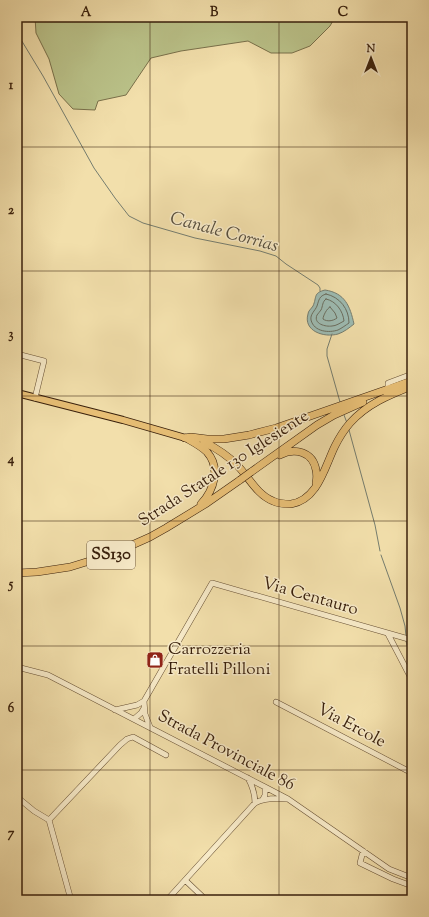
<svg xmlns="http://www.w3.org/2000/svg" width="429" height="917" viewBox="0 0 429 917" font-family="'Sorts Mill Goudy',serif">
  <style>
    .grass { fill: #bac289; stroke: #79704a }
    .water { fill: #9dbbb2; stroke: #757d6f }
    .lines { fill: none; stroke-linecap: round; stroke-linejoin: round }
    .shore { stroke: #6a6d5e; stroke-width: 1 }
    .stream { stroke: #757d6f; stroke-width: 1 }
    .minor-casing { stroke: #664f33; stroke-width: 6 }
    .major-casing { stroke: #381f0b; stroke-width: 8 }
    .highway-casing { stroke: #381f0b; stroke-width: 8 }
    .minor { stroke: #f7eac8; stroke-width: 5 }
    .major { stroke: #e9c076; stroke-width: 6 }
    .highway { stroke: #e9c076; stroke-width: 7 }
    .highway-bridge-casing { stroke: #381f0b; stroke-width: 8; stroke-linecap: butt }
    .highway-bridge { stroke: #e9c076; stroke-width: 7 }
    .grid { fill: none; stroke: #381f0b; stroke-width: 1; stroke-opacity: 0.55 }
    .labels { text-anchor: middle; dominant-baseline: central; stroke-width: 3; stroke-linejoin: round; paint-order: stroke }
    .shield { fill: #f7eac8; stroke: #715c44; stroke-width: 1 }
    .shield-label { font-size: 16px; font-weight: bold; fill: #381f0b }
    .street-label { font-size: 17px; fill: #381f0b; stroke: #f7eac8 }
    .poi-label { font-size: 17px; fill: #381f0b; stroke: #f7eac8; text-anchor: start }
    .water-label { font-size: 18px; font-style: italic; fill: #564e3d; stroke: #f7eac8 }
    .neatline { fill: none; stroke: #381f0b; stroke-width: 1.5 }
    .grid-label { font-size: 13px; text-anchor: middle; font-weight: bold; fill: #381f0b }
  </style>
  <rect width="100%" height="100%" fill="#f2dfab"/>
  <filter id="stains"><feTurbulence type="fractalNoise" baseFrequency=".005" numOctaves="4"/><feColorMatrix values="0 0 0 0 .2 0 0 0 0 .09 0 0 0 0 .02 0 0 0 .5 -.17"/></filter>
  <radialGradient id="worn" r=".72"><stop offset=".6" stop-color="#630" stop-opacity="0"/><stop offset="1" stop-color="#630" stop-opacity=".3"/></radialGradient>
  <path class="grass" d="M35,17H335L330,26L310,46L292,53H271L248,41L181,51L151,58L126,95L98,101L95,110L73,109L59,94L49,59L36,33Z"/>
  <path class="water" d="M325,290C345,293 350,306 354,324C349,328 344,332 338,334C324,338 303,331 308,314C308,311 311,309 313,306C317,297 313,293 325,290Z"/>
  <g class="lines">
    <path class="shore" d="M326,294C340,297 349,309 349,323C346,325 342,328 338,330C329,333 314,332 311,320C310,314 315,311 317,306C319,300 319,296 326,294Z
      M326,299C336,301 343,311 344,321C340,323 336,326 332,326C326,327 313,324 317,315C318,313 320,312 321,310C323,306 322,302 326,299Z
      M330,307L335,313L337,318C333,321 327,322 323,319C323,316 327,308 330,307Z"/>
    <path class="stream" d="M17,33L43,76L94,168L115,198L129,216L143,223L195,238L260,251L276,256L286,264L318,285L320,288V291
      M332,334L327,349V356L340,402
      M344,415L347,423
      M349,430L375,525L380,551
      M381,555L400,608L405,626L406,636
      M406,641L412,664"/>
    <g class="minor-casing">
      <path id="minor" d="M17,354L44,361L35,398
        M388,389V383L412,374
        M388,634L412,680
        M17,667L48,675L265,787L288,799L389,869L412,878
        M276,702L412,773V772
        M115,710L137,705L144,701
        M134,719L141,713L144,708
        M150,727L145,714L144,701L212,583L412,640
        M248,778C253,787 255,793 255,803
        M17,797L34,811L49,820L71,900
        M263,799L265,795V787
        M49,820L120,745L127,739L133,737L166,755
        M363,851L360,863L393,879L412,886
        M185,880L206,900
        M167,900L255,803C265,798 275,798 286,799"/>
    </g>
    <g class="major-casing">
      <path id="major" d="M17,393L123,420L189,439"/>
    </g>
    <g class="highway-casing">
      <path id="highway" d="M185,438L191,437L207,439H224L249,435L276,428L411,381
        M186,438C193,442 201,446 207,452C221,468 214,490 201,504
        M204,442C216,448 227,455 237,465C248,476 257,495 273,501C279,504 284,504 291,504C318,500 325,466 335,446C339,438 344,430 350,423C367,404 389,395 412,386
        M280,455C295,447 313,452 316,470C317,474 317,478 316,483
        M251,472L317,425L334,415L363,402
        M17,573L37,572L70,567L112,554L150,537L166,528L207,503L240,480"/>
    </g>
    <use href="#minor" class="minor"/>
    <use href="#major" class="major"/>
    <use href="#highway" class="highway"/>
    <g class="highway-bridge-casing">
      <path id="highway-bridge" d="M240,480L251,472"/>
    </g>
    <use href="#highway-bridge" class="highway-bridge"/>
  </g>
  <path class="grid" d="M150,17V900M279,17V900M17,147H412M17,271H412M17,396H412M17,521H412M17,646H412M17,770H412"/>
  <defs>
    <g id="shop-square" transform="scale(0.9)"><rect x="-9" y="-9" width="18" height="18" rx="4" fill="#8f2418" stroke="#f7eac8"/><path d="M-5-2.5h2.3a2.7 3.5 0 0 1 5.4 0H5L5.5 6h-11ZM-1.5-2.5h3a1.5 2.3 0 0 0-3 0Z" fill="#fff"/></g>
  </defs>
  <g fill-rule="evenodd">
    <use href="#shop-square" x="155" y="660"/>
  </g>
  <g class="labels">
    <rect class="shield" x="87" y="541" width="48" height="28" rx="3"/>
    <g class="shield-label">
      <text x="111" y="555">SS130</text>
    </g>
    <g class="street-label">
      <text transform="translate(224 469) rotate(-33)">Strada Statale 130 Iglesiente</text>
      <text transform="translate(310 597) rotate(16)">Via Centauro</text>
      <text transform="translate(351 726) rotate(28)">Via Ercole</text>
      <text transform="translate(226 751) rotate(28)">Strada Provinciale 86</text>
    </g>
    <g class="poi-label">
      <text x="168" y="650">Carrozzeria<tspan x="168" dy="20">Fratelli Pilloni</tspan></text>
    </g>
    <g class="water-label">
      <text transform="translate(224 233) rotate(15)">Canale Corrias</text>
    </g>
  </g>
  <rect width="429" height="917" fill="none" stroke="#f2dfab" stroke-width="44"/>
  <g transform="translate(371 58)" stroke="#f7eac8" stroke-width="3" paint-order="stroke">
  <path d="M0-3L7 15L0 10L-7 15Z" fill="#381f0b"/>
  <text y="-6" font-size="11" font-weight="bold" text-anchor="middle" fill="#381f0b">N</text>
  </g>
  <rect x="22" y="22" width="385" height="873" class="neatline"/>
  <g class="grid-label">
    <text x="86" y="16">A</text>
    <text x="214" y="16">B</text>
    <text x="343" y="16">C</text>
    <text x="11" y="89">1</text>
    <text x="11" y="214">2</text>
    <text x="11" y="338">3</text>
    <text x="11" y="463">4</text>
    <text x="11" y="588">5</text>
    <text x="11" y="712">6</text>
    <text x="11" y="837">7</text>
  </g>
  <rect width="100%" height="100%" filter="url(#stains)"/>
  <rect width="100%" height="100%" fill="url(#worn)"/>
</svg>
